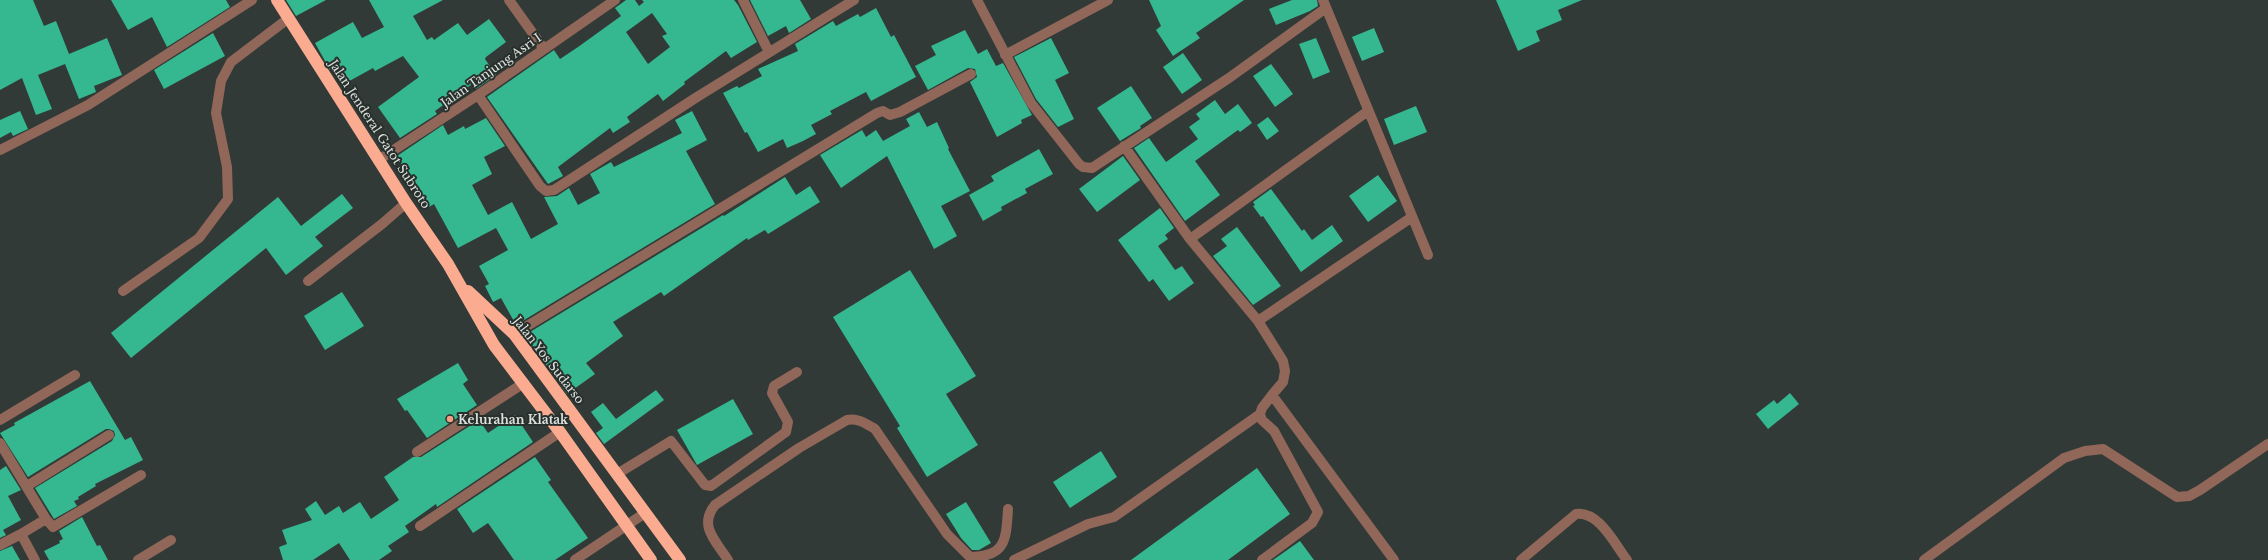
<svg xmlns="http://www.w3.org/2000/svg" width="2268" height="560" viewBox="0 0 2268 560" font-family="'Libre Baskerville',serif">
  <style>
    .building { fill: #35b78f; fill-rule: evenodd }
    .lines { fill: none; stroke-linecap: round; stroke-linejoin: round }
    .minor { stroke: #906759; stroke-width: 10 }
    .highway { stroke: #fbab90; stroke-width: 12 }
    .poi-dot { fill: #f39f83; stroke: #28302c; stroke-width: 1.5 }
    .labels { text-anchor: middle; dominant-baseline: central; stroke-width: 4; stroke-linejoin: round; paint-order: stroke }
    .street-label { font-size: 12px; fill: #dde2e0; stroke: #28302c }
    .poi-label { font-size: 12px; font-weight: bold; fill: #dde2e0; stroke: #28302c; text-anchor: start }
  </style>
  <rect width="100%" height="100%" fill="#323a37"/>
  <path class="building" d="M0,0H33L44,26L56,21L69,54L107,38L122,75L94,86L96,92L79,99L65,64L38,75L52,109L36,115L22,78L0,90Z
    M111,0H226L230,7L167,47L152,17L128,30Z
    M286,0H326L296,16Z
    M369,0H443L413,16L427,40L432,37L434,40L458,23L467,35L489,19L506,42L486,57L485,59L496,75L476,89L472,84L435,111L437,114L400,138L378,107L419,77L403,56L375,71L373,68L344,84L335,67L330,70L315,43L353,22L362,38L384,27Z
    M626,0H635L639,6L644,2L642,0H734L738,5L757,42L731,58L726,51L684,82L685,84L663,101L658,94L627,117L630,122L613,133L610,128L558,167L563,176L548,184L487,97L554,50L560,59L578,47L621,16L615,8ZM652,13L667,34L662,36L670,47L648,64L626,32Z
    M750,0H800L811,19L789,33L786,26L768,36Z
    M1149,0H1244L1196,33L1200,38L1173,56L1156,30L1161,26Z
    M1292,0H1317L1318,6L1310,11L1276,25L1269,9Z
    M1496,0H1582L1558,10L1562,20L1536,31L1540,41L1518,51Z
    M876,8L891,37L894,35L916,77L871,101L866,92L830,111L832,114L811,125L816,134L803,141L787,148L783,139L758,152L747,132L745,133L723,93L737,86L739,88L762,76L758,69L798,51L795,44L833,21L836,26L858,14L860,17Z
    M1374,28L1384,52L1362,61L1352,37Z
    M965,30L978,54L987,49L996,66L1003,63L1032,115L1021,120L1022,123L997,137L970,82L977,77L975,69L968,68L928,90L915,66L936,55L931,46Z
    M213,33L225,56L164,89L154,70Z
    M1051,38L1069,73L1055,80L1074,119L1058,127L1036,99L1014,57Z
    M1316,38L1330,72L1313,79L1299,44Z
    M1183,53L1202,80L1182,94L1163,67Z
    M1271,64L1293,94L1275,107L1253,76Z
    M1131,86L1152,118L1140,126L1141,128L1120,141L1097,108Z
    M1215,100L1225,114L1238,104L1252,123L1240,132L1238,130L1195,161L1220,195L1185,221L1134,148L1149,138L1166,162L1198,139L1189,127L1200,119L1196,114Z
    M1416,106L1427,132L1394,145L1384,119Z
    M20,111L28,129L13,136L11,132L0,138V120Z
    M692,111L707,140L686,151L715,204L516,325L501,298L493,302L485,286L489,284L479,266L508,250L496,228L458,248L434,204L429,207L423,197L420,199L397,156L443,125L448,135L464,126L465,129L486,118L505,146L484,157L492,174L472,185L488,215L512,202L531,239L558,224L544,197L557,196L569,188L578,205L600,193L590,174L611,162L614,167L682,133L675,120Z
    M919,112L927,127L937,122L949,148L948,149L970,191L941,206L957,236L934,249L887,156L841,188L820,155L862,130L866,137L876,130L883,141L910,126L906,119Z
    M1268,117L1279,131L1267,140L1257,125Z
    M1039,149L1053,174L1025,189L1027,193L1001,207L1002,210L983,221L969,195L994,181L991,176Z
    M1123,156L1140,180L1097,212L1079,189Z
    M1378,175L1397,201L1368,222L1349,196Z
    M785,177L796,195L810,186L820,202L768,234L765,230L748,240L747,238L664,296L661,292L613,322L623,336L586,363L595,374L567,394L525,335L723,215L724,216Z
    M1271,189L1302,231L1304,229L1312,240L1332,225L1343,241L1301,272L1263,216L1261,217L1253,206L1255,205L1253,202Z
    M342,194L353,208L315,237L323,246L286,275L266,248L131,358L111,333L278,197L301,226Z
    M1160,208L1174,228L1165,235L1168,239L1158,246L1175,270L1182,266L1194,283L1169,301L1153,279L1149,282L1118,240Z
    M1237,227L1281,286L1253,305L1213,256L1227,246L1221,239Z
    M910,270L976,376L946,394L978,445L927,477L897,428L900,426L833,317Z
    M342,292L364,326L325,350L304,316Z
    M458,363L468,380L463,384L477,405L427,438L407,410L405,411L397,399Z
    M90,381L125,440L131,437L143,460L95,484L96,486L78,497L79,499L74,501L77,506L54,519L35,488L112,441L115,435L114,431L109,429H106L28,477L0,433L15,425L14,423Z
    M656,390L664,400L604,444L596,433L603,428L591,412L603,403L616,419Z
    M1790,393L1799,404L1768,429L1756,414L1774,400L1777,404Z
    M733,399L753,434L697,465L677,430Z
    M515,415L533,442L437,507L436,504L405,526L409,532L388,546L392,551L379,560H350L339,543L313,560H283L279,547L287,544L282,530L312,520L305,509L316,501L325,515L339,506L343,513L360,502L371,519L399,500L384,477L413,457H421L479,420L488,433Z
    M1101,451L1117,477L1070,508L1053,482Z
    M535,457L551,480L548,482L588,538L555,560H514L488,523L473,533L457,509Z
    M6,466L21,490L8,496L21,520L3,530L6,535L0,538V470Z
    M1257,468L1290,514L1228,560H1131Z
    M966,502L991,543L979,550H972L961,538L946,514Z
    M82,517L97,546L100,545L108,560H49L44,551L60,543L59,541L63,539L59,531Z
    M1300,541L1314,560H1273Z
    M12,546L20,560H0V551Z"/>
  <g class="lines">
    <path class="minor" d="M509,0L544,49
      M743,0L769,52
      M977,0L1031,103L1079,164L1083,167L1092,168L1229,78L1326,8
      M1323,0L1428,255
      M1005,55L1108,0
      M478,95L540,186L546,191L554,190L697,97L854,0
      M1124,146L1190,239L1258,321L1283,361L1285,371L1283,382L1272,395L1394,560
      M0,150L88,105L252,0
      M380,159L478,95L615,0
      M1190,239L1368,111
      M308,281L382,224L406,203
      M123,291L199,238L228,199L227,167L216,113L221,81L231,62L289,18
      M1258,321L1412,217
      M514,334L877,113L883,111L890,115L900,112L971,74
      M0,420L75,375
      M0,443L46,519L21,534L35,560
      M417,452L524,383
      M617,474L671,441L705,485L711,486L786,432L788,422L772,393L774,386L797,372
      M27,486L109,435
      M46,519L53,527L141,475
      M420,526L560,432
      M0,545L21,534
      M138,560L171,540
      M575,560L645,513
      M728,560C716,541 698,526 715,505L799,448L847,420C858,418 865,423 875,429L947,534L970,557C1007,557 1006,538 1008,509
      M1014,560L1088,524L1114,517L1260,414
      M1262,560L1312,523L1318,512L1274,431L1262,420L1260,414L1262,408L1272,395
      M1521,560L1576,514C1599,511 1614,543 1627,560
      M1924,560L2064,458L2085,451L2103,449L2177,497L2189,496L2200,490L2268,444"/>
    <path class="highway" d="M277,0L406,203L448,264L494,345L560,432L651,560
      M468,291L514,334L680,560"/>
  </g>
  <circle class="poi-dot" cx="450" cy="419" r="4"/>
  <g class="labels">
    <g class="street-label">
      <text transform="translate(491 70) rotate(-35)">Jalan Tanjung Asri I</text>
      <text transform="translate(380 134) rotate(57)">Jalan Jenderal Gatot Subroto</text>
      <text transform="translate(549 360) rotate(52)">Jalan Yos Sudarso</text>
    </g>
    <g class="poi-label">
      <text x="458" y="419">Kelurahan Klatak</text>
    </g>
  </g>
</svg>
